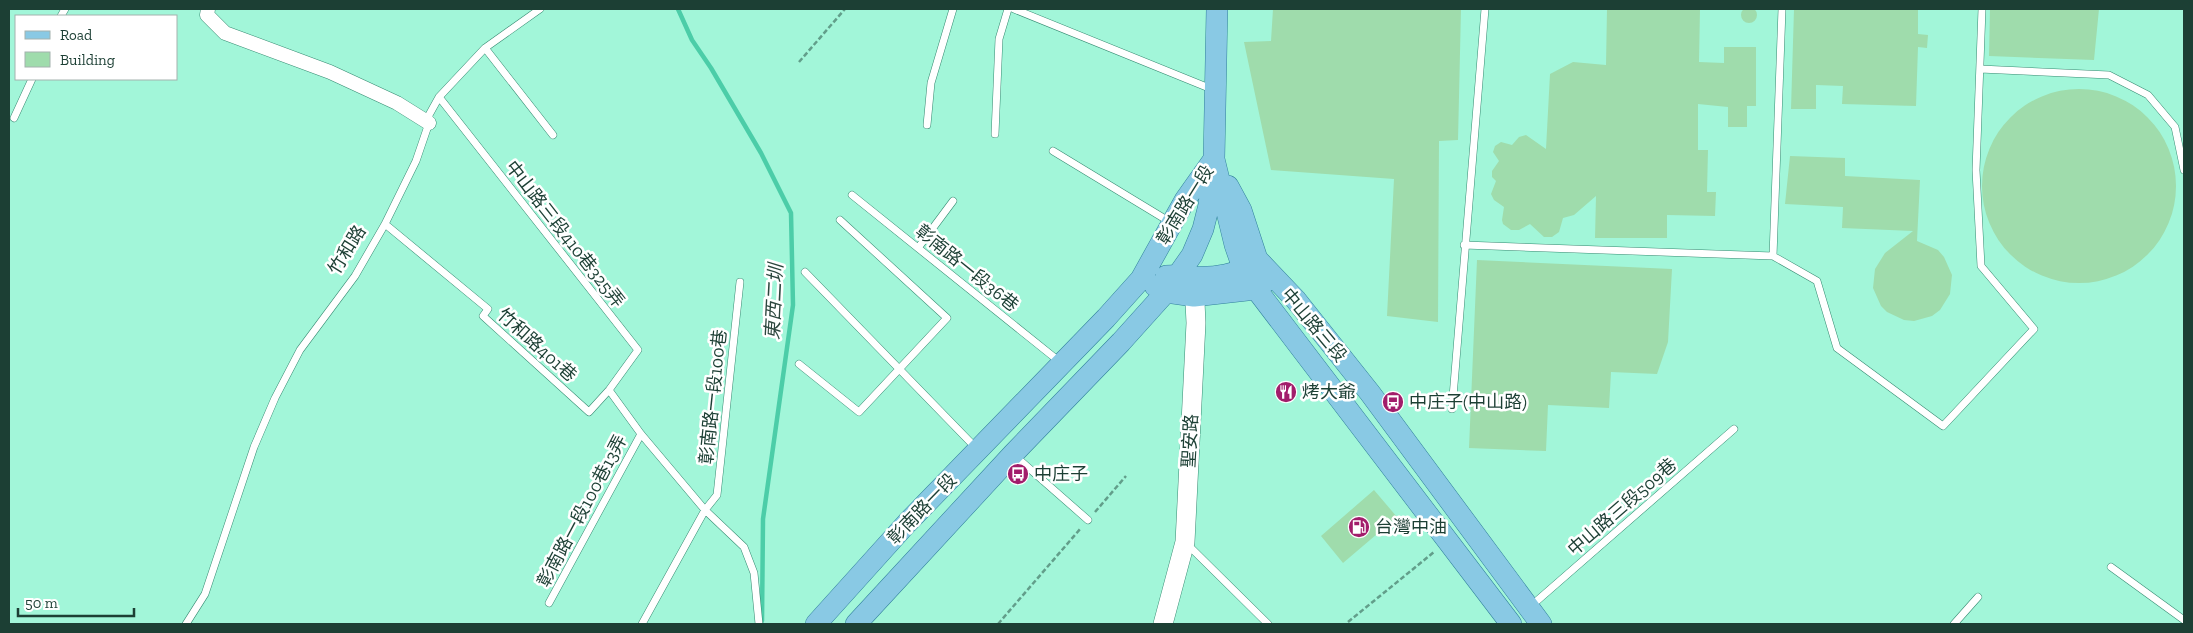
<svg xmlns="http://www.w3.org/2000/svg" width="2193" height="633" viewBox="0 0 2193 633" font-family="'Zilla Slab','Noto Sans TC',serif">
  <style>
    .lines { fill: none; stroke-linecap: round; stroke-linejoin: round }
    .stream { stroke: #4ccda8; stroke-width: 4.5 }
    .building { fill: #9fdcac }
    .lane-casing { stroke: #368b72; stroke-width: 8 }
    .street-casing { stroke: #368b72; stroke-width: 15 }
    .secondary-casing { stroke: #368b72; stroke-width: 20 }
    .primary-casing { stroke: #30819b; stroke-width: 22 }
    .path { stroke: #629e8a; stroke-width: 2.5; stroke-dasharray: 5 2.5; stroke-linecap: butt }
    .lane { stroke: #fff; stroke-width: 7 }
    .street { stroke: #fff; stroke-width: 14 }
    .secondary { stroke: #fff; stroke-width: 19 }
    .primary { stroke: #89c9e4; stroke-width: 21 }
    .labels { text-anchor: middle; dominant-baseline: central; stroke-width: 5; stroke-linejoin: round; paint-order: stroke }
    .street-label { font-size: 18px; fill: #1c3f34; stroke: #fff }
    .poi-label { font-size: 18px; fill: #1c3f34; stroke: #fff; text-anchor: start }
    .water-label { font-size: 19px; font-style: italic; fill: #2c473e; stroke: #fff }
  </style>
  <rect width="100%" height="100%" fill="#a2f6d9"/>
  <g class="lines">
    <path class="stream" d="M678,9L692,40L711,68L761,153L791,213L793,305L763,519L762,621"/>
  </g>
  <path class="building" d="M1741 15a8 8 0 1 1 16 0a8 8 0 1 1-16 0Z
    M1273,9H1461L1458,140L1439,141L1438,322L1387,316L1394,179L1271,170L1244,42L1271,41Z
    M1607,9H1700L1699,62L1724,63V47H1756V106H1747V127H1728V107L1698,104V150H1708L1707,192H1716L1715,216L1667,215V238H1595L1596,196L1574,215L1563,218L1559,232L1552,237H1544L1530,224L1519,230H1511L1503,224L1502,220L1504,207L1494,200L1491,194L1496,181L1492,177V171L1499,161L1493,152L1495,146L1501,142L1512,145L1519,137L1526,135L1546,149L1550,74L1573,62L1606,65Z
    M1794,9H1918V34L1928,35L1927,48L1918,47L1916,106L1842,104L1843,86L1816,85V109H1791Z
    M1990,9H2099L2094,60L1989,56Z
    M1982 186a97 97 0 1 1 194 0a97 97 0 1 1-194 0Z
    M1790,156L1845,158V176L1920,180L1917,241L1938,250L1944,257L1952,275L1950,294L1940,310L1932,316L1914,321L1904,320L1887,312L1881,306L1873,288L1875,269L1885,253L1913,231L1842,228L1843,207L1785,204Z
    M1477,260L1672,269L1668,342L1657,374L1611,372L1609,408L1548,405L1546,451L1469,448Z
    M1374,490L1397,517L1343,563L1321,536Z"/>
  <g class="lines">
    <g class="lane-casing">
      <path id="lane" d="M1014,9L1214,90
        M61,16L65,9
        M485,48L553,135
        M1980,69L2109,75L2148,95L2175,127L2184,170
        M14,118L32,79
        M927,125L931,83L953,9
        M995,134L999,39L1008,9
        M1053,151L1170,222
        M852,195L1060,362
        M385,224L488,309L483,316L589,412L609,390L638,350L439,97
        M1464,245L1773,256L1782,9
        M918,248L953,201
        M1773,256L1817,281L1837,348L1943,426L2034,329L1981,266L1976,170L1982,9
        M805,272L976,448
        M799,364L859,412L947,318L840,220
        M609,390L641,434L705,510L744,547L754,573L759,624
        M1452,409L1485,9
        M1015,456L1088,520
        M1187,544L1268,624
        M2111,567L2184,620
        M549,603L641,434
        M1531,606L1734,429
        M186,624L205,594L254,447L275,398L300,350L355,276L385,224L416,161L429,123V115L439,97L485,48L540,9
        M642,624L705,510L717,495L740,282
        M1954,624L1978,597"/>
    </g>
    <g class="street-casing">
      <path id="street" d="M208,9L207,15L225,33L330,72L397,103L429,123"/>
    </g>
    <g class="secondary-casing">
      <path id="secondary" d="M1163,624L1185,542L1196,323L1194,281"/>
    </g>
    <g class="primary-casing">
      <path id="primary" d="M1217,9L1214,159L1235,245L1244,271L1256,289L1511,624
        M1228,186L1241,210L1257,259L1296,300L1370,393L1541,624
        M1166,276C1177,275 1184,277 1194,277C1214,278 1239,275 1254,262
        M1155,286L1166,292L1194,296L1256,289L1265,282
        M816,624L907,523L1106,318L1141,279L1185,200L1214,159
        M856,624L1013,454L1121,342L1166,292L1192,255L1203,229L1209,205L1212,177"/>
    </g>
    <path class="path" d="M799,62L845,9
      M1095,512L1126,476
      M1348,622L1434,552
      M998,624L1081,528"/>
    <use href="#lane" class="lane"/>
    <use href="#street" class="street"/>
    <use href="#secondary" class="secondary"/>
    <use href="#primary" class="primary"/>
  </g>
  <defs>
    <g id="restaurant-disc" transform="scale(1.125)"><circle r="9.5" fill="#a21d6b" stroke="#fff"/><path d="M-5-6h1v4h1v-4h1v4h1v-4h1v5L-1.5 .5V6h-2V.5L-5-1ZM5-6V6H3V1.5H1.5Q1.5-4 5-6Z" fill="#fff"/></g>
    <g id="bus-disc" transform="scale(1.125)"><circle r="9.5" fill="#a21d6b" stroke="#fff"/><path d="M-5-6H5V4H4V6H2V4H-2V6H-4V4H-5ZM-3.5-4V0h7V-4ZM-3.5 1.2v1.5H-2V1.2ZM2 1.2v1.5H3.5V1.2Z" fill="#fff"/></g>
    <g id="fuel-disc" transform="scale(1.125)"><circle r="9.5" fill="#a21d6b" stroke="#fff"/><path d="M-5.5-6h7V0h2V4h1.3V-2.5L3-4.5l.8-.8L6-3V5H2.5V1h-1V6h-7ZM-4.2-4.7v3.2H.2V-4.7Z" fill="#fff"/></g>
  </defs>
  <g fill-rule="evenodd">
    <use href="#restaurant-disc" x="1286" y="392"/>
    <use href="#bus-disc" x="1393" y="402"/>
    <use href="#bus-disc" x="1018" y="474"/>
    <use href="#fuel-disc" x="1359" y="527"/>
  </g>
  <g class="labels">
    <g class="street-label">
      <text transform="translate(1185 205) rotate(-58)">彰南路一段</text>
      <text transform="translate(565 234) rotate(52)">中山路三段410巷325弄</text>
      <text transform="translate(347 250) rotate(-58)">竹和路</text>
      <text transform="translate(967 268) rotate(39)">彰南路一段36巷</text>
      <text transform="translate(1314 325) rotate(50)">中山路三段</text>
      <text transform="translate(537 345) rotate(42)">竹和路401巷</text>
      <text transform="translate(713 397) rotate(-84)">彰南路一段100巷</text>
      <text transform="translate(1190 441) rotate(-87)">聖安路</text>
      <text transform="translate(1622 507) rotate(-41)">中山路三段509巷</text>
      <text transform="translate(922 509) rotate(-46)">彰南路一段</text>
      <text transform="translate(582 511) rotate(-62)">彰南路一段100巷13弄</text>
    </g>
    <g class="poi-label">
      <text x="1302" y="392">烤大爺</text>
      <text x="1409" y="402">中庄子(中山路)</text>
      <text x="1034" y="474">中庄子</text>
      <text x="1375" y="527">台灣中油</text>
    </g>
    <g class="water-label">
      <text transform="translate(774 302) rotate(-87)">東西二圳</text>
    </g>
  </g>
  <rect width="2193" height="633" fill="none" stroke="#1c3f34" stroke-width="20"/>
  <rect x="15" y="15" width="162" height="65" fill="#ffffff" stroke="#a4b2ae"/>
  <rect x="25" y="31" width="25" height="8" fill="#89c9e4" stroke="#a4b2ae"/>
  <text x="60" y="40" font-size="15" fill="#1c3f34">Road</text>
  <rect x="25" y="52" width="25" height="15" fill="#9fdcac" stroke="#a4b2ae"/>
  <text x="60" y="65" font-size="15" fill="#1c3f34">Building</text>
  <path d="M18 608v8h116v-8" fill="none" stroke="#1c3f34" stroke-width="2.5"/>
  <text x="25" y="608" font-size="15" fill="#1c3f34" stroke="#ffffff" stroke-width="4" paint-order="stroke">50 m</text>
</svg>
